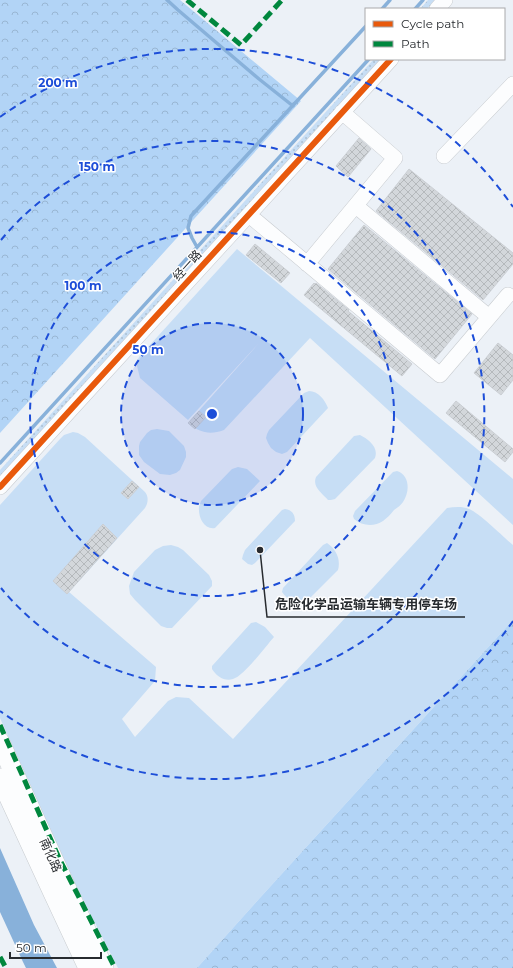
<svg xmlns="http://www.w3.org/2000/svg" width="513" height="968" viewBox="0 0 513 968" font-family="Montserrat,'Noto Sans SC',sans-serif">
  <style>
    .grass { fill: #c7def5 }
    .forest { fill: url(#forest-crowns) }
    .garden { fill: url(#garden-dots) }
    .water { fill: #88b1da }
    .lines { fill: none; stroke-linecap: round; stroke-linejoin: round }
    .stream { stroke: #88b1da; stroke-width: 3.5 }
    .building { fill: url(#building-cross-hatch); stroke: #cbcfd4 }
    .minor-casing { stroke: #c8ccd0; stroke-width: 16 }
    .major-casing { stroke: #c8ccd0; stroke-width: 20 }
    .minor { stroke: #fcfdfe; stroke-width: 15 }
    .major { stroke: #fcfdfe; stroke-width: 19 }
    .quiet { stroke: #00873e; stroke-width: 5; stroke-dasharray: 10 5; stroke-linecap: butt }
    .cycleway-casing { stroke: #fff; stroke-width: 8 }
    .cycleway { stroke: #e8590c; stroke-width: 6 }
    .ring { fill: none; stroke: #1d4ed8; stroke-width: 2; stroke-dasharray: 7 5 }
    .labels { text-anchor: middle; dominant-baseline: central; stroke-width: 3; stroke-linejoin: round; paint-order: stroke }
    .street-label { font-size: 12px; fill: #272b2f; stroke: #fff }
    .centre { fill: #1d4ed8; stroke: #fff; stroke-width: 2 }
    .ring-label { font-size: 12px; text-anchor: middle; font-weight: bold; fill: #1d4ed8; stroke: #fff; stroke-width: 3; stroke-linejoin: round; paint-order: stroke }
    .leader { fill: none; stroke: #272b2f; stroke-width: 1.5 }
    .callout-dot { fill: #272b2f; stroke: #fff; stroke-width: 1.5 }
    .callout-label { font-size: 13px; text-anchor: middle; font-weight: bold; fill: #272b2f; stroke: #fff; stroke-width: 3; stroke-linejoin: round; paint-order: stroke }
  </style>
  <defs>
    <pattern id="forest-crowns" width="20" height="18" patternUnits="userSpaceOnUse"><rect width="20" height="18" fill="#b2d4f6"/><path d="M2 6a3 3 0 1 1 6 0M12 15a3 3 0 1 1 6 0" fill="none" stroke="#99b6d3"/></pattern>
    <pattern id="garden-dots" width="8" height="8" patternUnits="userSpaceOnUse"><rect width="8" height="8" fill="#c7def5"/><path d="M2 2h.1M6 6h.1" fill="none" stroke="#abbfd2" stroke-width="1.8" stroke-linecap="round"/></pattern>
    <pattern id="building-cross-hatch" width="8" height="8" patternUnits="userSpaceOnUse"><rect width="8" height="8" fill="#d3d7db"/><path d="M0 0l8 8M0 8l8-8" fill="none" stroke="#b5b9bc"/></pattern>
  </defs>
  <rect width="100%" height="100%" fill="#ecf1f7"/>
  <path class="grass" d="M237,249L513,479V525L310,338L224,430C210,435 200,433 188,423L259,343L188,420L140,378L137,366V361L139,357Z
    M309,391C318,391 325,400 328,408L287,452L282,454L276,452L271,448L268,443L266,438L267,434L269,430L304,393Z
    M157,429L169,431L184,446L186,452V457L180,470L176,473L170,475L160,474L144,462L139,455V446L140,442L147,433L151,430Z
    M73,432L78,433L85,437L145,492C149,497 148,503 145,508L69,592L156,667L155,681L122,719L135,737L168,701L176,697L189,698L233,739L447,508C454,507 462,506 469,509C481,514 502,536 513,545V620L258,900L197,968H118L69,872L0,718V505L60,439L64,435Z
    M360,435C368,439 379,447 375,458L335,499L331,500H328C322,493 312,487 316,477L354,436Z
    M238,467L247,469L260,481L215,528C204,530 198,517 199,507C199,506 201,502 201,501L232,469Z
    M397,471C410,475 410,492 403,502C401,505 397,508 394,510C391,514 387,518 383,521C374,527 362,526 354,519L353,516L355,511L393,472Z
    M285,509C292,510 295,514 295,521L255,563L252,565L248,564L242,559L243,555L245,550L282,510Z
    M327,543C336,549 341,559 338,570L307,601C296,601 289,602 282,592L283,588L323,545Z
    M171,545L178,547L183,550L209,575L212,581V586L172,628H167L161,626L135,600L130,594L129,586L134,572L155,550L163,546Z
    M256,622L265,627L274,637C266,646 243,677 233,679C225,682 216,676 212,669V666L251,623Z"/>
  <path class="forest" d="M0,0H180L301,101L0,433Z
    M513,620V968H197L258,900Z"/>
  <path class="garden" d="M428,0H435L427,9H420Z
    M374,59H381L0,479V470Z"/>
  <path class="water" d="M0,848L34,925L57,968H26L23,962L0,912Z"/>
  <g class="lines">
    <path class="stream" d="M167,0L178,10L259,79L293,106
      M382,9L390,0
      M415,9L423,0
      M197,247L192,238L188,228L191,216L366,26
      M0,463L369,59"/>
  </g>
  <path class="building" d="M359,138L371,149L348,177L336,166Z
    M409,169L513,253V264L483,300L376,211Z
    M364,225L472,314L435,359L328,269Z
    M255,244L290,273L281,283L246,255Z
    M314,283L315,284L316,283L349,310L348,311L412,364L402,376L304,295Z
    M498,343L513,355V380L501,395L474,373Z
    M456,401L513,449V452L505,462L446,413Z
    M199,411L206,417L195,429L188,423Z
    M132,481L139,487L128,499L121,493Z
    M103,524L117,538L67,594L53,581Z"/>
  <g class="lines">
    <g class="minor-casing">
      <path id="minor" d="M437,9L445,0
        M444,156L513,84
        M356,206L489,317
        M249,215L440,375L508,295
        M307,264L395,158L342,112
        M0,487L391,59"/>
    </g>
    <g class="major-casing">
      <path id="major" d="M0,742L66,887L104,968
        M0,778L53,893L88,968"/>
    </g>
    <use href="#minor" class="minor"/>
    <use href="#major" class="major"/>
    <path class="quiet" d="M187,0L241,45L282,0
      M0,725L59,858L115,968
      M0,957L6,968"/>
    <g class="cycleway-casing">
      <path id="cycleway" d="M0,487L391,59"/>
    </g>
    <use href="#cycleway" class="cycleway"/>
  </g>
  <circle cx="212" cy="414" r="91" fill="#1d4ed8" fill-opacity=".12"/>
  <g class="ring">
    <circle cx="212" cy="414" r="91"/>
    <circle cx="212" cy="414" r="182"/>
    <path d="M1 240A273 273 0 1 1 1 588"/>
    <path d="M513 621A365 365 0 0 1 0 711M0 117A365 365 0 0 1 513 207"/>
  </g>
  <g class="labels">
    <g class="street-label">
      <text transform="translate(187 265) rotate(-48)">经一路</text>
      <text transform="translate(51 855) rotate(66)">南化路</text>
    </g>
  </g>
  <circle cx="212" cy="414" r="6" class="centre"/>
  <g class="ring-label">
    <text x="58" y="87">200 m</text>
    <text x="97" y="171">150 m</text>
    <text x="83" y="290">100 m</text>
    <text x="148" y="354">50 m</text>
  </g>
  <path class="leader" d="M260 550L267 617H465"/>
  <circle class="callout-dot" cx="260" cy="550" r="4"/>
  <g class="callout-label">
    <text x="366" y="609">危险化学品运输车辆专用停车场</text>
  </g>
  <rect x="365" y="8" width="140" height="52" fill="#ffffff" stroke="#a9aaac"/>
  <rect x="373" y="21" width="20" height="6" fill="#e8590c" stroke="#a9aaac"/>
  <text x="401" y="28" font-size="12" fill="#272b2f">Cycle path</text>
  <rect x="373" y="41" width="20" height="6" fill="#00873e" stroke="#a9aaac"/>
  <text x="401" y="48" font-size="12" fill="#272b2f">Path</text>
  <path d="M10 952v6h91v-6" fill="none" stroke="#272b2f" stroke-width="2"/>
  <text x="16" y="952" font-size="12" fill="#272b2f" stroke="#ffffff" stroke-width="3" paint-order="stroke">50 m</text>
</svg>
